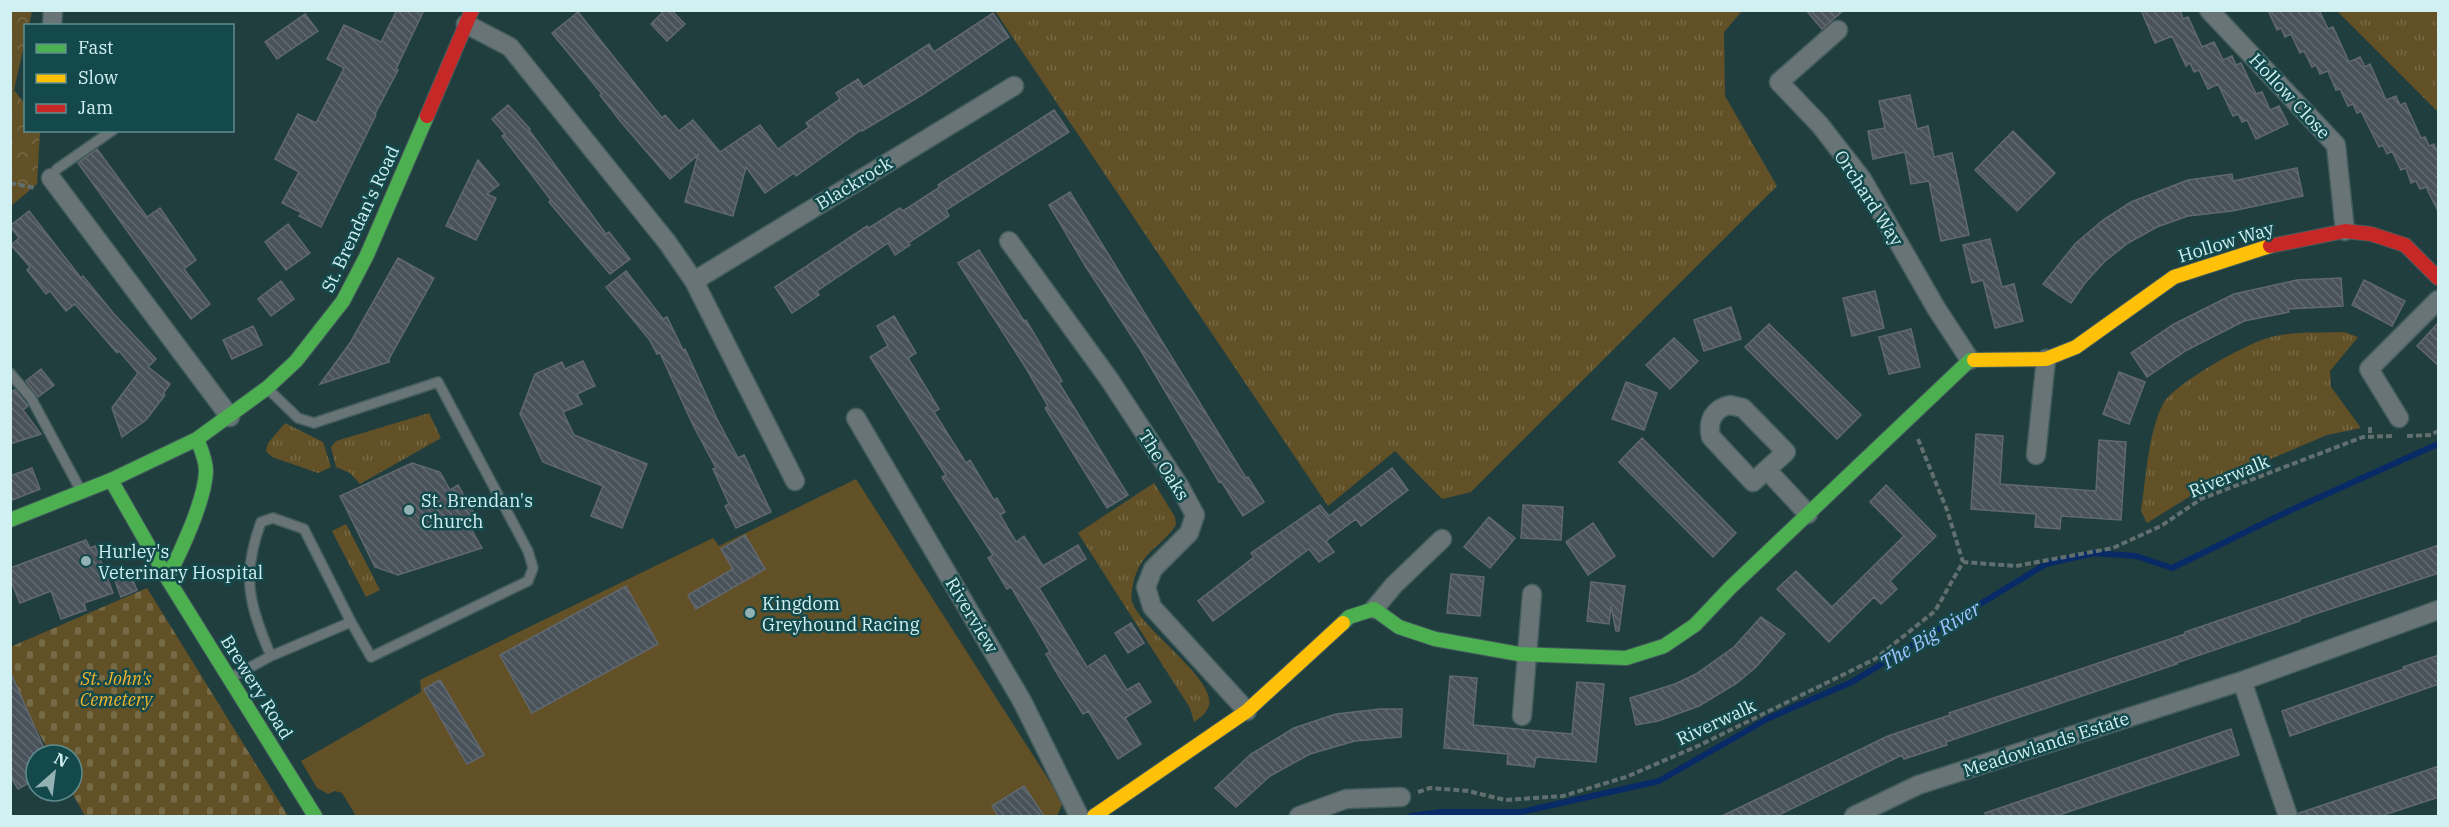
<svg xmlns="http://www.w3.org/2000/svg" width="2449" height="827" viewBox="0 0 2449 827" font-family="'IBM Plex Serif',serif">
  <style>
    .grass { fill: url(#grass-tufts) }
    .cemetery { fill: url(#cemetery-stones) }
    .park { fill: url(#park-crowns) }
    .garden { fill: #625027 }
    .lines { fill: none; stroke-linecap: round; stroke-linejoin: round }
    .stream { stroke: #082a67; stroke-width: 6 }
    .building { fill: url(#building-back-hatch); stroke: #616870; stroke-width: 1.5 }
    .lane-casing { stroke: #435c5d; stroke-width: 12 }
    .street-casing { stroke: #435c5d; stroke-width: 21 }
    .fast-casing { stroke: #435c5d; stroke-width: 16 }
    .slow-casing { stroke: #435c5d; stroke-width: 16 }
    .jam-casing { stroke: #435c5d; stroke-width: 16 }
    .path { stroke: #616f6f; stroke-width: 4; stroke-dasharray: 6 3; stroke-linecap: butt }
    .lane { stroke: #687475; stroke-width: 9 }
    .street { stroke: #687475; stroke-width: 18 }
    .fast { stroke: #4caf50; stroke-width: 14 }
    .slow { stroke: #ffc107; stroke-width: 14 }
    .jam { stroke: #c62828; stroke-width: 14 }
    .poi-dot { fill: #93b2b3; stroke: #14494c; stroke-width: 2 }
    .labels { text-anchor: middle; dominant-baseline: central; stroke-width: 5; stroke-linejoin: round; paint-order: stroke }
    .street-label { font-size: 18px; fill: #d0f0f2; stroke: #14494c }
    .poi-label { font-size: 18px; fill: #d0f0f2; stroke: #14494c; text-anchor: start }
    .park-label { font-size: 18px; font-style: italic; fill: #efb32e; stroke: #14494c }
    .water-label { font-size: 20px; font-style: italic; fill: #a2c3ff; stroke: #14494c }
  </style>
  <defs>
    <pattern id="grass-tufts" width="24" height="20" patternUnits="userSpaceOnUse" patternTransform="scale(1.5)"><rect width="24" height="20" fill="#625027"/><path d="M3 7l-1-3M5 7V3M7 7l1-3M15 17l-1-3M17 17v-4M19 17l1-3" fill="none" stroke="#776a47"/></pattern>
    <pattern id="cemetery-stones" width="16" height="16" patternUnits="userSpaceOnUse" patternTransform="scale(1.5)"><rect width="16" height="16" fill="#625027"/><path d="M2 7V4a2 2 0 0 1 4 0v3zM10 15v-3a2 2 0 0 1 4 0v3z" fill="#776a47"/></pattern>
    <pattern id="park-crowns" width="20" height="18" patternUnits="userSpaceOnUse" patternTransform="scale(1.5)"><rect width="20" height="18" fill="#625027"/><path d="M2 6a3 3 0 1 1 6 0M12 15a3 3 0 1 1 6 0" fill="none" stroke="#776a47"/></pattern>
    <pattern id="building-back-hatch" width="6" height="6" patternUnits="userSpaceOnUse" patternTransform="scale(1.5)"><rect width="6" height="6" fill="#495159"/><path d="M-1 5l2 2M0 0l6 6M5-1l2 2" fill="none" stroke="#626a71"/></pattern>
  </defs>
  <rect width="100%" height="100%" fill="#213e3f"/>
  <path class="grass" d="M995,11H1742L1724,32L1725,96L1777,186L1471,492L1442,499L1395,451L1328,506Z
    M2337,11H2438V112Z
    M2344,332L2358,337L2330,371L2331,387L2361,428L2327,435L2205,487L2147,523L2141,511C2146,479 2148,433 2163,404C2175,383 2247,343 2271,337C2294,331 2320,333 2344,332Z
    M429,413L441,438L360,484L350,473L336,467L331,447L336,441Z
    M285,423L323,442L331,467L318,473L272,457L266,451L268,443Z
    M1154,483L1175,517L1176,525C1160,549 1141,550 1133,584C1132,589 1131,597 1132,602C1142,630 1215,678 1209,705C1207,713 1201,717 1194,722L1190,708L1078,533Z
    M346,524L380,590L366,597L332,531Z"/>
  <path class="cemetery" d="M147,588L288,816H85L71,791L72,755H51L11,683L10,647Z"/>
  <path class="park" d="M11,10L32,11L29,25L26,26L25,41L14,90L25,104L26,130L40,131L37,184L11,206Z"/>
  <path class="garden" d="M856,479L1063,802L1057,816H356L342,793L335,791L328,794L317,788L301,761L421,692L420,680L713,538L719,546Z"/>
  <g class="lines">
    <path class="stream" d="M1411,816L1441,812H1521L1659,781L1769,718L1852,682L2046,564L2094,553L2136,556L2172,568L2289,511L2438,444"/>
  </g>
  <path class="building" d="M397,10H424L396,69L398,70L375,114L376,115L321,227L299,216L302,213L282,203L299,172L275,159L298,114L316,123L344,68L327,59L344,25L381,42Z
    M665,10H671L685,24L667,41L651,24Z
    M1806,10H1844L1822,29Z
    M2141,10H2180L2183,19L2188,17L2202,47L2214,42L2223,60L2232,56L2236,65L2241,63L2256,94L2262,92L2270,110L2279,106L2288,124L2256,139L2247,120L2242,122L2238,114L2233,116L2218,84L2208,89L2199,70L2194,72L2190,63L2186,66L2172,36L2155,43Z
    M2268,10H2319L2328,29L2333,27L2349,62L2360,57L2365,67L2370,64L2386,100L2396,96L2400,105L2405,103L2421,138L2425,137L2429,146L2434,144L2439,155V213L2426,187L2420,189L2416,181L2411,183L2406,168L2401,170L2392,151L2387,154L2383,145L2379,147L2361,111L2357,113L2353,104L2348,106L2340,89L2336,90L2328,71L2320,74L2316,65L2312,67L2304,51L2300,53L2291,34L2285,37L2281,28L2277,30Z
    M578,12L662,118L665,115L679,131L693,120L720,152L760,125L778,149L809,127L806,123L840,99L836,93L858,79L863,87L929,44L934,52L993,13L1009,37L922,95L862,131L861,130L796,176L794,173L765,193L746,167L733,216L685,202L698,155L670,179L621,122L600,95L602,94L552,33Z
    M305,14L318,31L277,59L265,42Z
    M1910,95L1917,129L1928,126L1934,157L1952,153L1969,235L1941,241L1929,181L1911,184L1905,152L1873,159L1868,131L1885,128L1879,101Z
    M508,105L530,129L529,130L606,234L609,232L630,259L610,274L549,202L551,200L502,136L505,134L492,119Z
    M1054,110L1069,132L946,210L949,216L908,243L910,245L895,255L888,243L817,291L819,295L792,313L775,287L867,226L869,228L900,208L903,211L940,187L938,185Z
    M2013,131L2055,173L2017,211L1975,170Z
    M97,149L147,217L160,208L196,260L184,269L210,304L191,319L78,163Z
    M478,160L499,185L487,194L496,198L476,240L446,226Z
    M2297,168L2303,196L2232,211L2188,216L2157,227L2128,243L2104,262L2085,283L2071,303L2043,284L2076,243L2103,220L2131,202L2188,180L2232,174L2233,181Z
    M1070,192L1246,478L1248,477L1264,502L1243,516L1221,481L1219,482L1140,349L1086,267L1049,205Z
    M29,211L81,278L83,276L114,314L156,359L148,367L170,384L163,394L165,395L146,420L122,437L112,408L138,373L119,351L117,353L75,304L66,311L50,291L46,294L27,270L30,267L11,245L19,238L10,226Z
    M288,224L310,253L286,270L265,242Z
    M1990,239L2002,287L2014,284L2023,321L1995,328L1983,280L1972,283L1963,245Z
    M979,250L1024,321L1026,320L1062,381L1059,383L1128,495L1107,508L1045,408L1048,406L1026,368L958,263Z
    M398,258L434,278L389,359V362L320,384L350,343Z
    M626,271L663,319L667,317L683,350L685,349L717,419L738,458L744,455L771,512L736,528L725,506L729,504L713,469L716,468L693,425L660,353L657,354L649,339L606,287Z
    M2341,278L2343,306L2288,309L2289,312L2244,321L2187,350L2147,377L2131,353L2174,324L2234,294L2297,280Z
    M2364,280L2405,301L2392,326L2352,305Z
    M281,281L294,299L271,316L258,299Z
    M1875,291L1884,328L1852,336L1843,298Z
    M1731,307L1741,339L1704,351L1694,320Z
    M894,316L916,353L908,358L939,409L934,412L966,463L970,460L994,500L997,498L1005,512L1000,515L1016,542L1024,536L1043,566L1078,545L1086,559L1039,588L1087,667L1105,655L1127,690L1139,683L1151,702L1125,718L1141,744L1118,759L1088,711L1083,714L1055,670L1046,654L1050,652L1040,635L1011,587L1007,589L988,558L993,555L942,477L946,475L870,357L888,346L877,326Z
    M2439,322V366L2417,346Z
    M1769,324L1861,415L1837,439L1745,347Z
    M253,326L262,345L232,359L223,340Z
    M1911,329L1920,367L1889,374L1879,337Z
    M1674,338L1698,361L1670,389L1646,365Z
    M583,361L595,386L577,394L582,404L563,412L574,435L647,464L622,528L591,516L603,486L543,462L520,414L535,374L562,362L565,369Z
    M41,369L54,385L38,397L26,381Z
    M2119,372L2145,382L2129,424L2103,414Z
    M1626,382L1657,393L1644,430L1612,419Z
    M15,390L28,406L23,410L41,434L10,444V392Z
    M1976,434L2003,436L2000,484L2096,491L2099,440L2126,442L2121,520L2061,516L2060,529L2035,527L2036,514L1971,509Z
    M1642,438L1736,533L1713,557L1619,462Z
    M412,463L440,472L450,490L458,485L480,524L471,529L482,548L398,575L375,567L340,496Z
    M32,468L40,489L10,501V476Z
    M1392,468L1408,490L1361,526L1356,519L1326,541L1334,552L1319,562L1309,549L1213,621L1198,601L1254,557L1251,553L1281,532L1320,505L1329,516Z
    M1886,485L1936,536L1890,581L1897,589L1881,604L1874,597L1829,642L1777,589L1796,571L1832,607L1904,536L1870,502Z
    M1523,505L1563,507L1561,540L1521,538Z
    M1489,517L1515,538L1490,568L1464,547Z
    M1593,523L1615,556L1588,575L1566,542Z
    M745,535L765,569L696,609L688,595L733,569L721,549Z
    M86,540L90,548L95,546L113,593L84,603L86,610L61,619L51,591L20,603L10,579V568Z
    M2439,545V573L2300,619V621L2176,663L2177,664L1946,742L1947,745L1904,759L1902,755L1777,816H1722L1888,736L1950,715L1949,713L2185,634V632Z
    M1451,574L1484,577L1480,616L1447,613Z
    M131,576L137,590L121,597L115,581Z
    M1591,582L1625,586L1619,631H1616L1611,606L1609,624L1587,621Z
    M626,586L658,644L532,713L500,655Z
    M1761,617L1785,634L1756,667L1737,683L1699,706L1658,721L1636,725L1630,698L1675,684L1696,674L1734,647Z
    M1131,623L1144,643L1128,653L1115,633Z
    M2439,655V684L2290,736L2282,711L2404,669L2403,667Z
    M10,671L47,755H36V779L18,789L10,776Z
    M1450,676L1477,678L1473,725L1572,734L1577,682L1604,684L1596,762L1536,757L1534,767L1507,764L1508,754L1444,748Z
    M440,680L484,755L467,764L424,689Z
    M1380,709H1402L1401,737L1355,741L1310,754L1270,776L1236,807L1215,788L1251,754L1294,728L1336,714Z
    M2231,729L2239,755L2056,816H1986L1985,813Z
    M2439,766V797L2381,816H2299V813Z
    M1024,786L1044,816H998L992,806Z"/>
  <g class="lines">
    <g class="lane-casing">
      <path id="lane" d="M51,178L57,169L113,130
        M10,373L31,398L80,489
        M271,656C249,605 241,576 261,522L273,518L304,529L351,622
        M230,678L271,656L351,622L371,657L528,581L533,568L528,551L438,382L314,423L298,418L269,390"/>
    </g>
    <g class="street-casing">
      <path id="street" d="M2209,10L2336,145L2345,231
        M466,24L510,47L667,242L694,281L795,481
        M52,26L53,10
        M1838,30L1779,82L1820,125L1862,179L1936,308L1970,360
        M51,178L230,417
        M1009,241L1109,379L1180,487L1195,515L1189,533L1153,569L1146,587L1152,607L1247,711
        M694,281L1014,86
        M1730,405L1743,408L1786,452L1753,482L1711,437C1707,421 1714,408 1730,405Z
        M856,418L1022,701L1079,816
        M2399,418L2369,369L2438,300
        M2036,455L2046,359
        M1767,470L1808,514
        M1374,609L1394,585L1442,539
        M2242,681L2288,816
        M1522,716L1532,594
        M1299,816L1346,799L1401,797
        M1854,816L1918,785L2242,681L2438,610"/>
    </g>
    <g class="fast-casing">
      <path id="fast" d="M111,480L167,578L315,816
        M10,520L111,480L197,439L267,388L296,361L343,301L367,255L427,116
        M167,578C181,552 205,500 206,471C206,460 201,449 197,439
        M1343,623L1349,617L1374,609L1399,627L1435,639L1519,654L1626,658L1664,646L1695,625L1730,588L1970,360H1974"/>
    </g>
    <g class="slow-casing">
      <path id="slow" d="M1974,360L2046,359L2076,347L2174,277L2270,246
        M1094,816L1247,711L1343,623"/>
    </g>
    <g class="jam-casing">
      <path id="jam" d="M427,116L472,10
        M2270,246L2345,231L2371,234L2405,245L2438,278"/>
    </g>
    <path class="path" d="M10,183L36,188
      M2370,427V437
      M2407,436L2431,435L2438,431
      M1918,439L1947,510L1963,562
      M1418,792L1430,788L1468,791L1505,800L1563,796L1626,777L1700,745L1875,659L1935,611L1963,562L2016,566L2113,548L2161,526L2201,499L2363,437L2393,436"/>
    <use href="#lane" class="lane"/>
    <use href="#street" class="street"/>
    <use href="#fast" class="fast"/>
    <use href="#slow" class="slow"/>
    <use href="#jam" class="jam"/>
  </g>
  <g class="poi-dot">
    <circle cx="409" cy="510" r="6"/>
    <circle cx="86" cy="561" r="6"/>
    <circle cx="750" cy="613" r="6"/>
  </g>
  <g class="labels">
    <g class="street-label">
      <text transform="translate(2290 96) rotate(47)">Hollow Close</text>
      <text transform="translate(854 183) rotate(-31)">Blackrock</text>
      <text transform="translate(1869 198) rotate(57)">Orchard Way</text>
      <text transform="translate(360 219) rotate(-65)">St. Brendan's Road</text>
      <text transform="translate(2226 242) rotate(-17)">Hollow Way</text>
      <text transform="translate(1164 465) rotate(58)">The Oaks</text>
      <text transform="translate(2229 476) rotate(-22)">Riverwalk</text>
      <text transform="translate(972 615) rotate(59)">Riverview</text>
      <text transform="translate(257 687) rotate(58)">Brewery Road</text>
      <text transform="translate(1716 722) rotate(-25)">Riverwalk</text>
      <text transform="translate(2046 744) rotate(-18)">Meadowlands Estate</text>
    </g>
    <g class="poi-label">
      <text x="421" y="500">St. Brendan's<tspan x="421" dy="21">Church</tspan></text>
      <text x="98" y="551">Hurley's<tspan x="98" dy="21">Veterinary Hospital</tspan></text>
      <text x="762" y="603">Kingdom<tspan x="762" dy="21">Greyhound Racing</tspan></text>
    </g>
    <g class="park-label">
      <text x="116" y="678">St. John's<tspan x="116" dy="21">Cemetery</tspan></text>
    </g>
    <g class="water-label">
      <text transform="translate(1930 635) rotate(-31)">The Big River</text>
    </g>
  </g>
  <rect width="2449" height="827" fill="none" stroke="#d0f0f2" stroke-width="24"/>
  <rect x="24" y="24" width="210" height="108" fill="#14494c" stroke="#5f8c8e" stroke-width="1.5"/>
  <rect x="36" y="44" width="30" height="9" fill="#4caf50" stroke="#5f8c8e" stroke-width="1.5"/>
  <text x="78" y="54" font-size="18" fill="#d0f0f2">Fast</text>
  <rect x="36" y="74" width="30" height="9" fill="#ffc107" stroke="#5f8c8e" stroke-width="1.5"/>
  <text x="78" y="84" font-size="18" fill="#d0f0f2">Slow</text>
  <rect x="36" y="104" width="30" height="9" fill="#c62828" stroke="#5f8c8e" stroke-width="1.5"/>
  <text x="78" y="114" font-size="18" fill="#d0f0f2">Jam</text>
  <g transform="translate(54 773) rotate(28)"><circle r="28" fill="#14494c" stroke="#5f8c8e" stroke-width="1.5"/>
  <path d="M0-4.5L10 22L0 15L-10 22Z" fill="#93b2b3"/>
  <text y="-9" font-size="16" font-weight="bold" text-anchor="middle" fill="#d0f0f2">N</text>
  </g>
</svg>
